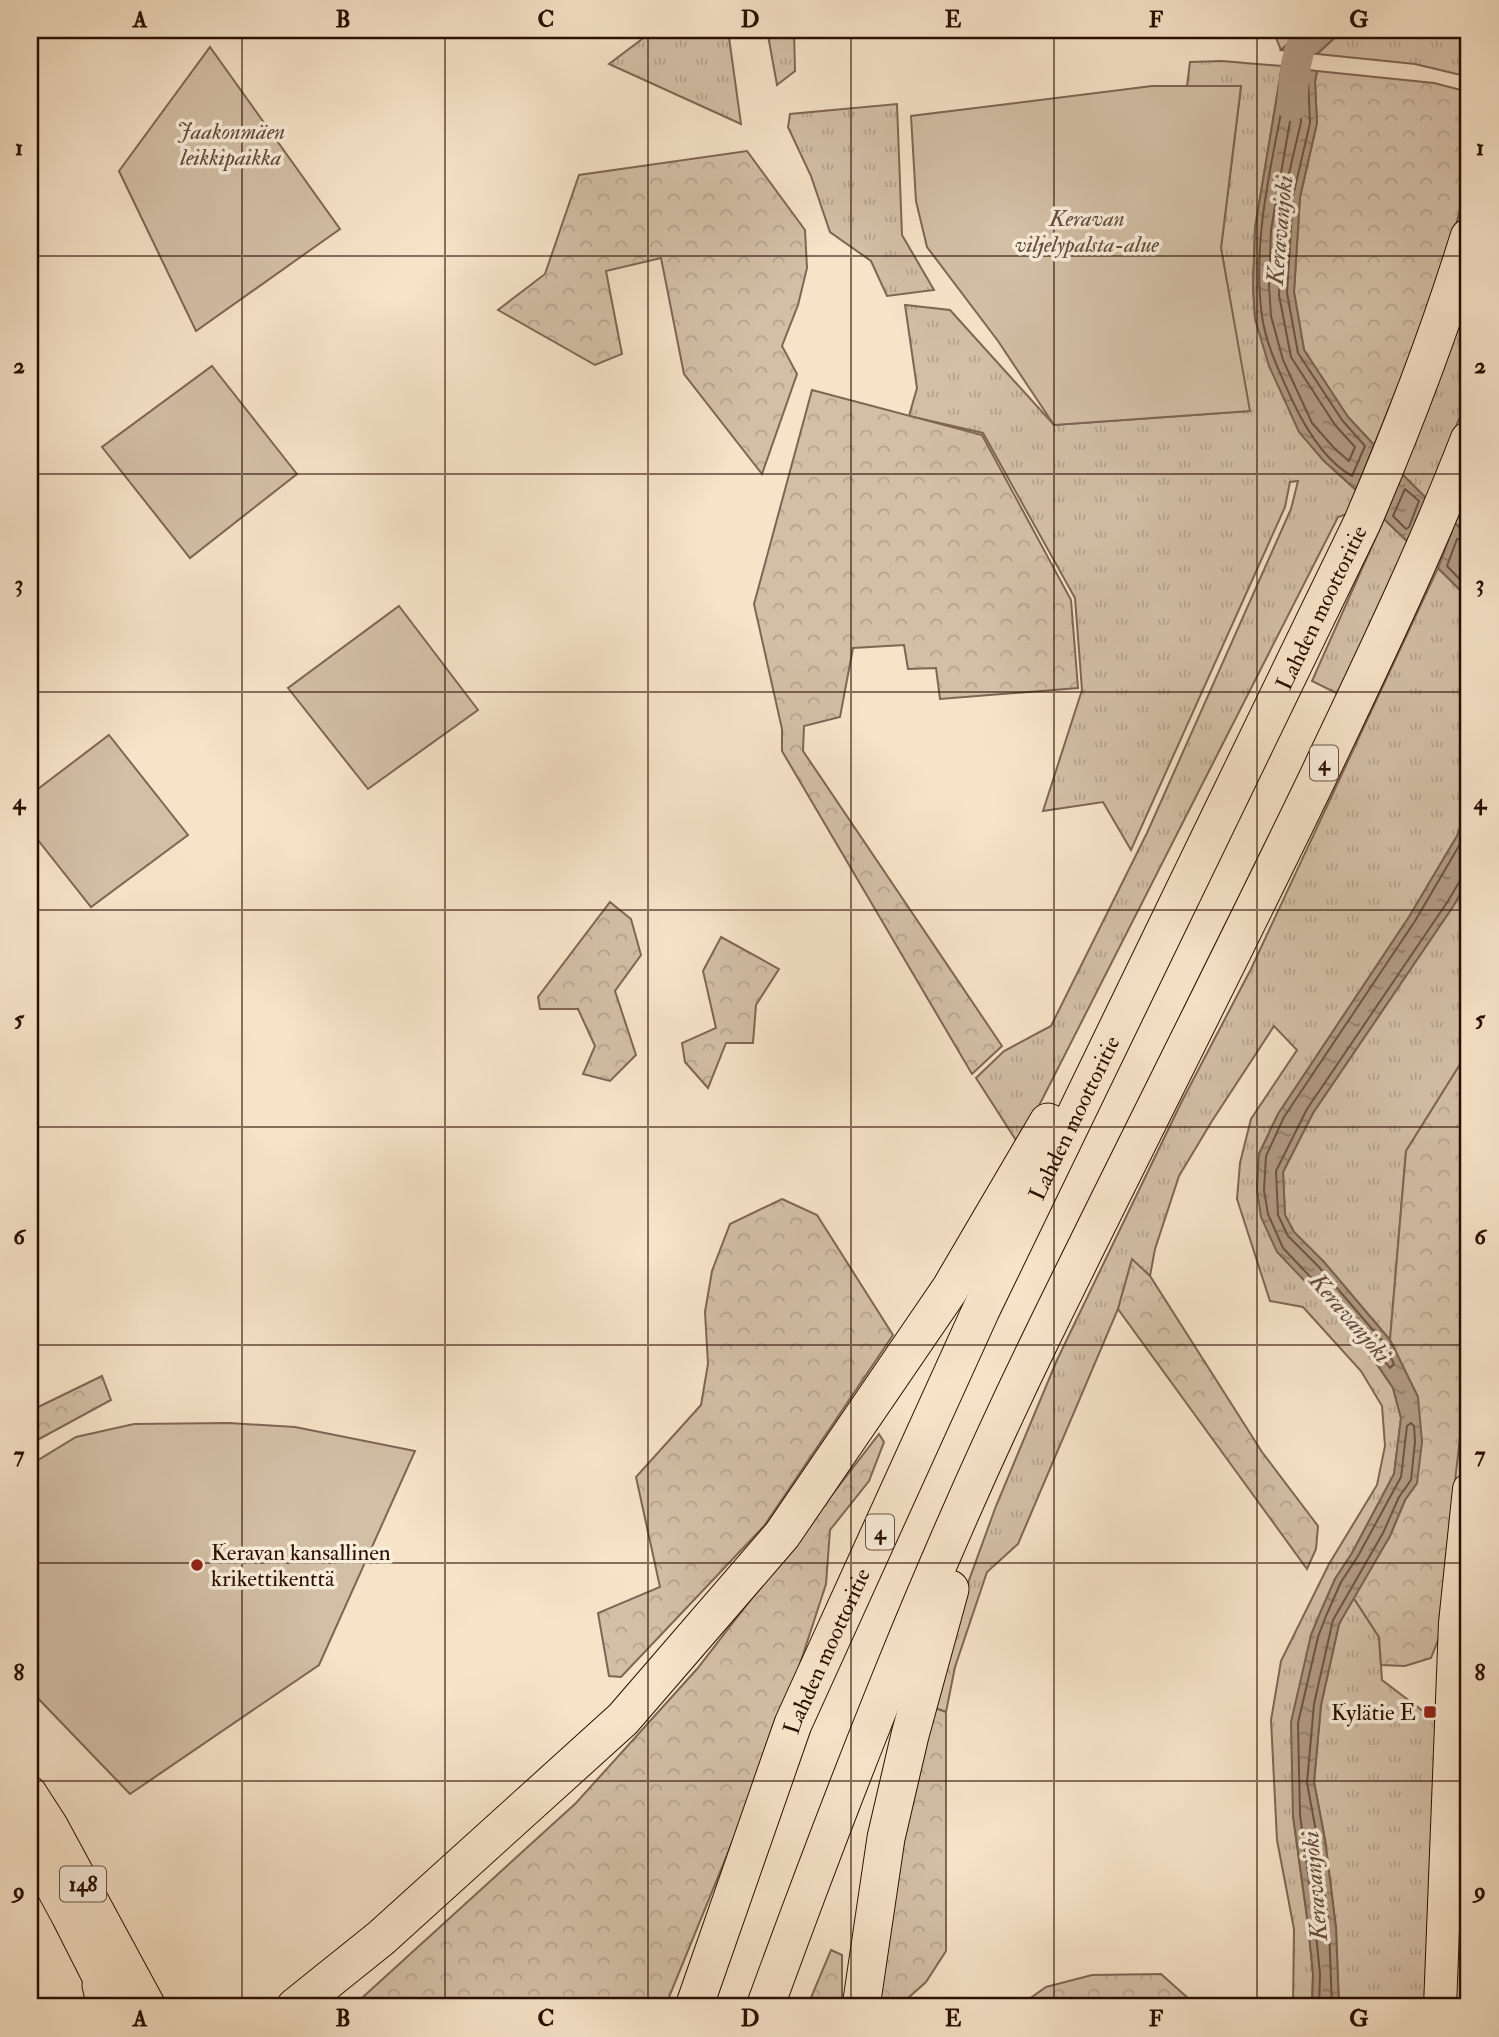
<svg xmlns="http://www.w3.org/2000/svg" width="1499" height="2037" viewBox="0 0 1499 2037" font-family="'IM FELL Double Pica',serif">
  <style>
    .grass { fill: url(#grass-tufts); stroke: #7e6654; stroke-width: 2 }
    .forest { fill: url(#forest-crowns); stroke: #7e6654; stroke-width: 2 }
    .green { fill: #d3bfa6; stroke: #7e6654; stroke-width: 2 }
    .water { fill: url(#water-ripples); stroke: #7b6350; stroke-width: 2 }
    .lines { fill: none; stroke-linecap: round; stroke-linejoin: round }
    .shore { stroke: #6e5442; stroke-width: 2 }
    .river { stroke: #b19b84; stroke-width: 30 }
    .major-casing { stroke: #2a0e01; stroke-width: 34 }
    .highway-casing { stroke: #2a0e01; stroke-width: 39 }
    .major { stroke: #f6e3c8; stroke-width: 32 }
    .highway { stroke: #f6e3c8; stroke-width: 37 }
    .grid { fill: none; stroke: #2a0e01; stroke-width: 2; stroke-opacity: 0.55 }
    .poi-dot { fill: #8f2418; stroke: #f9eddb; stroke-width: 2.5 }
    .labels { text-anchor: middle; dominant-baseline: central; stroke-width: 7; stroke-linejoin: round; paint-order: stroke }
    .shield { fill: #f9eddb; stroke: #685142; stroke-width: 2 }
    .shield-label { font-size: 21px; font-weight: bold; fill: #2a0e01 }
    .park-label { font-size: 23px; font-style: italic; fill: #654c3b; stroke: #f9eddb }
    .street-label { font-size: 23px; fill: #2a0e01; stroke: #f9eddb }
    .poi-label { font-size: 23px; fill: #2a0e01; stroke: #f9eddb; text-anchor: start }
    .water-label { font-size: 24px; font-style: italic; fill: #674d3c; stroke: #f9eddb }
    .neatline { fill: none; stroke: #2a0e01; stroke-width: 2.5 }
    .grid-label { font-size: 23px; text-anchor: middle; font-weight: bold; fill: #2a0e01 }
  </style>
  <defs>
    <pattern id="grass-tufts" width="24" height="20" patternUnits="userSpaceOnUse" patternTransform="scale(1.75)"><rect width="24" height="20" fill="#d3bfa6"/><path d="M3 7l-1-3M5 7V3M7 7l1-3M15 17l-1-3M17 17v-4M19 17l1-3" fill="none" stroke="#b5a38d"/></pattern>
    <pattern id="forest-crowns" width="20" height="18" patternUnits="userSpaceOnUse" patternTransform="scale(1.75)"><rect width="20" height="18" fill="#d3bfa6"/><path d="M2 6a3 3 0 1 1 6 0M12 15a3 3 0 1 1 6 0" fill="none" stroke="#b5a38d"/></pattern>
    <pattern id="water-ripples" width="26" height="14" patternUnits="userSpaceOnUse" patternTransform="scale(1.75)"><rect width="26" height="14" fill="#b19b84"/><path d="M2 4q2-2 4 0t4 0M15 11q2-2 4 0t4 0" fill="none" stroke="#907d6a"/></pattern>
  </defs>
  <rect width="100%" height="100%" fill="#f6e3c8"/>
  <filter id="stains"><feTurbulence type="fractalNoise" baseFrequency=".00286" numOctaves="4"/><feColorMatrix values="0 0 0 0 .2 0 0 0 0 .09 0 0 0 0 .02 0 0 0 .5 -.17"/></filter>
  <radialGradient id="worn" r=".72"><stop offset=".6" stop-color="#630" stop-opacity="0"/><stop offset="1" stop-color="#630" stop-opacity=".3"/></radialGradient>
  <path class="grass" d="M654,30H728L741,124L609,64Z
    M767,30H794L795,71L777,85Z
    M1273,30H1299L1293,39L1281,50Z
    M1343,30H1469V77L1415,64L1317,54Z
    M1222,61L1282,66L1255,228L1253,286L1255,319L1323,460L1356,490L1347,514L1338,517L1019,1145L976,1078L1004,1051L1051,1026L1147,833L1291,509L1298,481L1290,482L1285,507L1131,850L1103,802L1043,811L1082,690L1075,598L983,433L909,416L917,388L905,305L950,310L1054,425L1249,411L1221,248L1241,87L1187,86L1190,62Z
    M897,104L902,235L934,290L887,296L871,261L830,232L811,176L788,127L790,114Z
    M1469,276V394L1427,499L1402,474Z
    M1469,488V537L1455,523Z
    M1384,519L1410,544L1346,698L1312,681Z
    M1438,568L1469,599V803L1457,836L1409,917L1278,1114L1259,1154L1257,1190L1393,1388L1401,1418L1394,1474L1352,1553L1335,1579L1311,1635L1293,1816L1308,1924L1313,1974L1312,2007H1293L1294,1929L1277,1840L1271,1720L1281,1661L1329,1564L1377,1485L1385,1446L1382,1406L1361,1371L1303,1307L1270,1301L1237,1199L1240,1163L1251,1119L1297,1050L1274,1026L1212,1121L1179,1176L1155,1249L1150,1276L1132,1260L1118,1309L1018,1544L987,1572L955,1667L946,1712L924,1704L996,1506L1057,1360L1181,1103L1251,969Z
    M1469,878V1050L1406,1151L1390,1340L1324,1262L1294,1232L1285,1215L1283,1172L1313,1113L1454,905Z
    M1353,1597L1379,1637L1382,1680L1436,1721L1427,2007H1339L1336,1928L1325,1840L1314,1782L1321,1705L1339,1624Z"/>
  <path class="forest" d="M1317,71L1434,83L1469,92V178L1441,279L1374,445L1348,417L1304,350L1294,292L1300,197L1317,123L1315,82Z
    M747,151L805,230L807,268L798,305L782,346L797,374L762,474L684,374L661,258L606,271L622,354L595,365L498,310L545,274L579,175Z
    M812,390L982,435L1071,600L1078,688L940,699L936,668L908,669L904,645L853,648L840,717L804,726L803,751L1002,1046L972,1074L782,751V729L754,604Z
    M610,902L631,919L641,955L615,991L636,1055L610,1081L583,1074L595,1046L578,1009H540L538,997Z
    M721,937L779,969L756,1005L753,1043H726L708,1088L685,1062L682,1043L716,1028L703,971Z
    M1469,1050V1359L1446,1560L1442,1630L1431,1658L1405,1666L1381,1665L1379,1637L1353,1597L1390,1536L1405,1500L1417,1483L1418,1397L1390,1340L1406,1151Z
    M782,1199L817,1215L893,1335L764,1526L621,1677L609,1676L598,1613L660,1587L636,1477L701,1405L708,1364L705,1312L712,1271L730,1224Z
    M1132,1259L1150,1276L1262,1452L1318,1526L1316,1549L1307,1569L1118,1309Z
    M102,1376L111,1400L30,1444V1411Z
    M879,1434L884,1442L869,1481L830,1530L826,1584L780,1725L665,2007H352L576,1803L697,1669Z
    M924,1704L946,1712V1951L926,1982L907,1999V2007H873Z
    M831,1950L842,1955V2007H807Z
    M1161,1974L1198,2007H1018L1046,1987L1092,1975Z"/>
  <path class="green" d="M210,47L340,229L196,331L119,171Z
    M1152,86H1241L1221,248L1250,411L1054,425L998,341L927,247L916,201L911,116Z
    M212,366L297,474L190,558L102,447Z
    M399,606L478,710L368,789L288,688Z
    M109,735L188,835L91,907L30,830V795Z
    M229,1423L295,1427L415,1451L319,1665L130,1794L30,1690V1465L76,1437L134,1424Z"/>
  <path class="water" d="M1299,30H1343L1317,54L1281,50L1293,39Z
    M1282,66L1317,71L1315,82L1317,123L1300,197L1294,292L1304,350L1348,417L1374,445L1356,490L1323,460L1299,432L1269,366L1255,319L1253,286L1255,228Z
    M1402,474L1427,499L1410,544L1384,519Z
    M1455,523L1469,537V599L1438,568Z
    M1469,803V878L1454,905L1313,1113L1283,1172L1285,1215L1294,1232L1324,1262L1390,1340L1418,1397L1422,1442L1417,1483L1405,1500L1390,1536L1339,1624L1321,1705L1314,1782L1325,1840L1336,1928L1339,2006L1312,2007L1313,1974L1308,1924L1293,1816L1291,1722L1311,1635L1320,1613L1335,1579L1352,1553L1394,1474L1401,1418L1393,1388L1373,1358L1350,1328L1277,1252L1261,1217L1257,1190L1259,1154L1278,1114L1409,917L1457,836Z"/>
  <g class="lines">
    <path class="shore" d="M1291,74L1308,78L1310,123L1293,196L1287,293L1298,353L1342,420L1365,446L1352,476C1325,461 1306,429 1293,402C1281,375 1266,346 1262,316C1251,238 1274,154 1288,77Z
      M1295,93L1300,95L1301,122L1284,195L1279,295L1291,357L1335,425L1355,447L1349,461L1335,449L1312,423L1283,360L1271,316L1269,286L1271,230Z
      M1405,489L1419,501L1409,527L1406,529L1393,516Z
      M1469,541L1457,539L1447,566L1469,589
      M1469,823L1463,839L1415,921L1284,1117L1266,1156L1264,1190L1268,1214L1283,1248L1355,1324L1390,1368L1394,1364L1384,1343L1319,1267L1288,1236L1278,1215L1276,1171L1307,1109L1448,901L1461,879L1469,876
      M1319,2007L1320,1974L1315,1924L1300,1815L1298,1723L1318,1637L1326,1616L1341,1582L1358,1556L1401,1477L1407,1426L1411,1423L1414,1426L1415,1442L1411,1480L1399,1497L1383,1533L1333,1620L1314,1704L1307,1783L1318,1842L1329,1928L1332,2007"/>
    <path class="river" d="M1292,106C1294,80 1294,51 1310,30"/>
    <g class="major-casing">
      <path id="major" d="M30,1792L52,1826L150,2007
        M30,1847L68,1917L113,2006
        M1440,2007L1455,1623L1469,1489"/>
    </g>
    <g class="highway-casing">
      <g id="highway">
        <path d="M101,1985L106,2007"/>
        <path d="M295,2007L381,1938L623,1719L782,1535L950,1289L1048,1122"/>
        <path id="s1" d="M694,2007L793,1724L981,1310L1362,523C1402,430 1439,334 1469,237"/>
        <path d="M765,2007C848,1780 936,1554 1042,1337C1133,1150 1227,966 1317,779C1370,667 1424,556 1469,440"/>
        <path d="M861,2007L886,1838L910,1735L950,1589"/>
      </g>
    </g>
    <use href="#major" class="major"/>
    <use href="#highway" class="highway"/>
  </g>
  <path class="grid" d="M242,30V2007M445,30V2007M648,30V2007M851,30V2007M1054,30V2007M1257,30V2007M30,256H1469M30,474H1469M30,692H1469M30,910H1469M30,1127H1469M30,1345H1469M30,1563H1469M30,1781H1469"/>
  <g class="poi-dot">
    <circle cx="197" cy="1565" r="7"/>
    <rect x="1423" y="1705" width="14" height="14" rx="3.5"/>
  </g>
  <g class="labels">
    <g class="shield">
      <rect x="1310" y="745.5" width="28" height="35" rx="5"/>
      <rect x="866" y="1514.5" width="28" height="35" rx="5"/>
      <rect x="60" y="1866.5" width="46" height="35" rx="5"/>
    </g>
    <g class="shield-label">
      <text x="1324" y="763">4</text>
      <text x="880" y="1532">4</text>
      <text x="83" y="1884">148</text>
    </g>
    <g class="park-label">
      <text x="231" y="131">Jaakonmäen<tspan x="231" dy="26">leikkipaikka</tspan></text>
      <text x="1087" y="218">Keravan<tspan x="1087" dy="26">viljelypalsta-alue</tspan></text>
    </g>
    <g class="street-label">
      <text stroke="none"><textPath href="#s1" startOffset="1535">Lahden moottoritie</textPath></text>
      <text stroke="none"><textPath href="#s1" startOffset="968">Lahden moottoritie</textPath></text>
      <text stroke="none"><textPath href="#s1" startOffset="380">Lahden moottoritie</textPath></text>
    </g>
    <g class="poi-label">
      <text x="211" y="1552">Keravan kansallinen<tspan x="211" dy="26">krikettikenttä</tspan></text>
      <text x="1416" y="1712" text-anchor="end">Kylätie E</text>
    </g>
    <g class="water-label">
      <text transform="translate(1280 230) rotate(-85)">Keravanjoki</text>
      <text transform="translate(1350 1318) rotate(49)">Keravanjoki</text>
      <text transform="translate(1315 1886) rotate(-95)">Keravanjoki</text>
    </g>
  </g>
  <rect width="1499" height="2037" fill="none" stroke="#f6e3c8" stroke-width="77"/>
  <rect x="38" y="38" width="1422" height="1960" class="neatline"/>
  <g class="grid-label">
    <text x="140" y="27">A</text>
    <text x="343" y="27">B</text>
    <text x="546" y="27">C</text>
    <text x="750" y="27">D</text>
    <text x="953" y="27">E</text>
    <text x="1156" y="27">F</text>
    <text x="1359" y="27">G</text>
    <text x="19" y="155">1</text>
    <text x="1480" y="155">1</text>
    <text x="19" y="373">2</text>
    <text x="1480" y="373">2</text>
    <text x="19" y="591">3</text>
    <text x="1480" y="591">3</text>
    <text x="19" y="809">4</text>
    <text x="1480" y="809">4</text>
    <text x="19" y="1026">5</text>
    <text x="1480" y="1026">5</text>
    <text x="19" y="1244">6</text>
    <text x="1480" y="1244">6</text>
    <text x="19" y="1462">7</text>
    <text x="1480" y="1462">7</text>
    <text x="19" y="1680">8</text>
    <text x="1480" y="1680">8</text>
    <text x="19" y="1898">9</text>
    <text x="1480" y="1898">9</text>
    <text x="140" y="2026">A</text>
    <text x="343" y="2026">B</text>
    <text x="546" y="2026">C</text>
    <text x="750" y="2026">D</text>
    <text x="953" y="2026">E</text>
    <text x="1156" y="2026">F</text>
    <text x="1359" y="2026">G</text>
  </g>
  <rect width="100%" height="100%" filter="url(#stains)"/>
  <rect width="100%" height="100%" fill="url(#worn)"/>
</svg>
